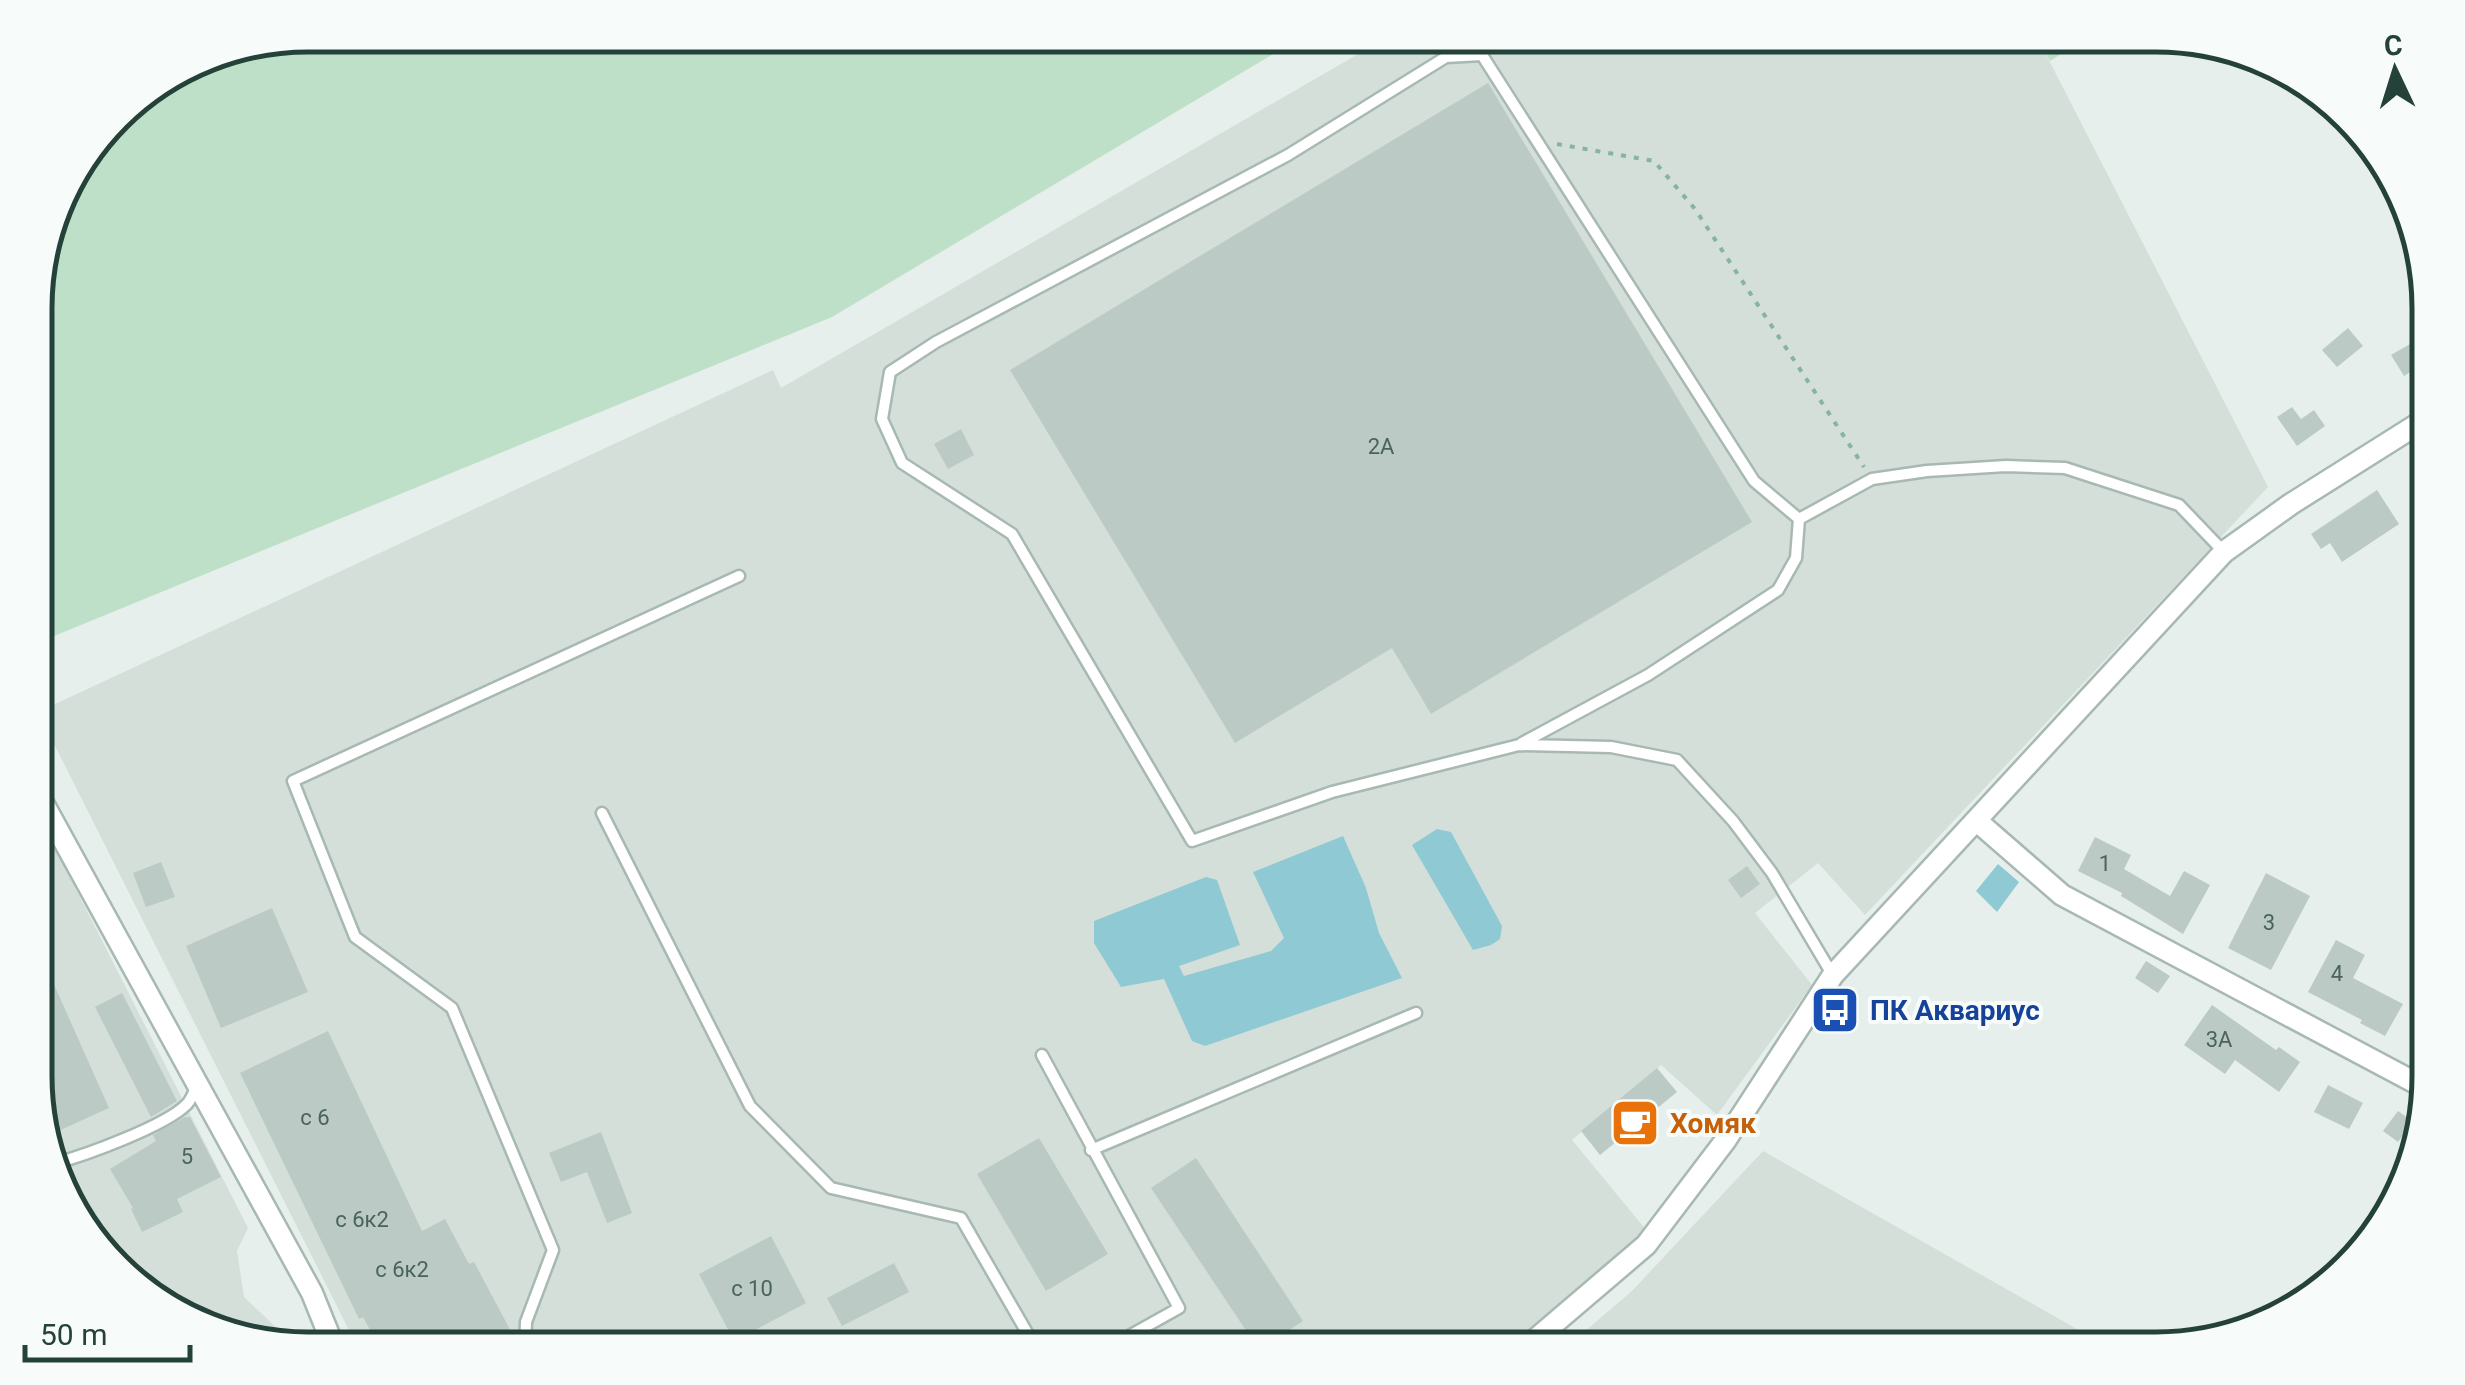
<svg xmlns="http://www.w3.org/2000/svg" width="2465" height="1385" viewBox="0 0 2465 1385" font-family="Roboto,sans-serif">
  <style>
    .built { fill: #d4dfda }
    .green { fill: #bfe0c8 }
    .water { fill: #8ec9d4 }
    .building { fill: #bbcac4 }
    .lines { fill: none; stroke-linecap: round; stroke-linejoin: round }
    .service-casing { stroke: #a8b8b2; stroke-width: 15 }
    .minor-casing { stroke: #a8b8b2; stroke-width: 25 }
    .path { stroke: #86b3a5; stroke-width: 4; stroke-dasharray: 5 8; stroke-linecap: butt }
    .service { stroke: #fff; stroke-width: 10 }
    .minor { stroke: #fff; stroke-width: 20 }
    .labels { text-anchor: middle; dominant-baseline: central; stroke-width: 8; stroke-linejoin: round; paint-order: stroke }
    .number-label { font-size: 22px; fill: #4a645c }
    .transit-label { font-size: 28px; font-weight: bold; fill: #164399; stroke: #f7fbf9; text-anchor: start }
    .food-label { font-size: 28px; font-weight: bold; fill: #c56008; stroke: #f7fbf9; text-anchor: start }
    .rim { fill: none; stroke: #24423a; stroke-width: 5 }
  </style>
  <rect width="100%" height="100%" fill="#e6efeb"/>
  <path class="built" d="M1391,35H2036L2268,487L1865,915L1818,863L1755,913L1812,985L1717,1115L1661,1065L1572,1140L1647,1231L1508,1350H359L38,712L773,370L781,388Z
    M56,850L248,1228L237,1251L244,1297L297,1347L172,1314L81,1228L37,1112V859Z
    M1763,1151L2112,1349L1563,1350L1632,1291Z"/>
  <path class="green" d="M309,35H1305L832,317L37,643V273L63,187L128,103L204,56Z
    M2036,35H2091L2050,61Z"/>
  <path class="water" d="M1437,829L1451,832L1502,926L1500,939L1491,945L1473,950L1412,845Z
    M1343,836L1366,888L1379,933L1402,978L1205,1046L1192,1041L1164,979L1121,987L1094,943V921L1206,877L1217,880L1240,945L1179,966L1184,976L1271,951L1284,938L1253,872Z
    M1998,864L2019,882L1997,912L1976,891Z"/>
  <path class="building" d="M1488,83L1752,522L1431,714L1392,648L1235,743L1010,370Z
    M2348,328L2363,346L2337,367L2322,350Z
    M2429,333V360L2404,376L2391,355Z
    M2292,407L2301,419L2314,410L2325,426L2297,446L2277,417Z
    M961,429L974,455L948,469L934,444Z
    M2377,490L2399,524L2342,562L2330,543L2321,549L2311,534Z
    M2095,837L2131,855L2124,869L2170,896L2184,871L2210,885L2183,934L2121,896L2122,893L2078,871Z
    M161,862L175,897L146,907L133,873Z
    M1747,866L1760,884L1741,898L1728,880Z
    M2266,873L2310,896L2271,970L2228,948Z
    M272,908L308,992L221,1028L186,946Z
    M2336,940L2365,955L2353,978L2403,1004L2385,1036L2360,1023L2362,1020L2308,992Z
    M2146,961L2170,976L2158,993L2135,978Z
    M52,980L109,1108L56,1132L37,1092V987Z
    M122,993L177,1101L151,1117L95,1007Z
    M2212,1005L2276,1050L2279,1047L2300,1062L2279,1092L2235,1060L2225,1074L2184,1045Z
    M328,1031L422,1231L445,1219L469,1264L474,1262L515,1339L493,1350H381L363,1317L359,1319L240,1073Z
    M1657,1068L1677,1092L1600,1155L1581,1131Z
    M2328,1085L2363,1103L2349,1129L2314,1112Z
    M2398,1111L2413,1122L2398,1142L2383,1131Z
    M185,1117H190L221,1177L177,1199L183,1212L142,1232L131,1209L133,1208L110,1169L156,1141L153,1135Z
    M601,1132L632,1213L607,1223L587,1172L561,1182L549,1153Z
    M1039,1138L1108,1254L1046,1291L977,1174Z
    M1196,1158L1303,1321L1259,1350L1151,1188Z
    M771,1236L806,1303L734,1341L699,1274Z
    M894,1263L909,1292L842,1326L827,1298Z"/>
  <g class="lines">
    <g class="service-casing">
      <path id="service" d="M2389,187L2401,207
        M2427,547L2429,548
        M1522,743L1648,675L1778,590L1796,558L1799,519
        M602,813L750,1106L831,1188L961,1218L1037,1350
        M37,846L60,835
        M1832,974L1772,873L1733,821L1677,760L1611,747L1519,745L1332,792L1192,841L1012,534L902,463L882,419L890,372L936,342L1288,155L1446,57L1482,55L1754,481L1799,519L1872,479L1927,471L2006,466L2065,468L2179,505L2224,552
        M1042,1055L1179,1308L1104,1350
        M1091,1150L1416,1013
        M56,1163C86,1155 165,1126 186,1105C191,1101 194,1091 198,1085
        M525,1350L526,1322L553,1250L452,1008L355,937L293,781L739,576"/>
    </g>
    <g class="minor-casing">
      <path id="minor" d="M37,792L312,1293L335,1350
        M1978,822L2062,895L2429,1090
        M1523,1350L1646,1245L1725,1141L1833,975L2224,552L2291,504L2429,417"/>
    </g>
    <path class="path" d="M1557,144L1654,161L1695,209L1864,467"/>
    <use href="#service" class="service"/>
    <use href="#minor" class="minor"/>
  </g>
  <defs>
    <g id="bus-square" transform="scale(2.5)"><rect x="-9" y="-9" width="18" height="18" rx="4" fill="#1a4fb4" stroke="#f7fbf9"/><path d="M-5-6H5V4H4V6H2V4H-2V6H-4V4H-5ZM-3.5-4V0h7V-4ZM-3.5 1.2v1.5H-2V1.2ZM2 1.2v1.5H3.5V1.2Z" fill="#fff"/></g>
    <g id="cafe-square" transform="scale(2.5)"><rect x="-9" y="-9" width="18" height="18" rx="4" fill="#e8710a" stroke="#f7fbf9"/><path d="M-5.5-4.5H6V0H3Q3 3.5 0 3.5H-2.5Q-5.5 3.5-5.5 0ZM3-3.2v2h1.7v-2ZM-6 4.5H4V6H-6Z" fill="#fff"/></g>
  </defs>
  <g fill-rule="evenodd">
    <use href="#bus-square" x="1835" y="1010"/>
    <use href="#cafe-square" x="1635" y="1123"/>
  </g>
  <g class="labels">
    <g class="number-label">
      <text x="1381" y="446">2А</text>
      <text x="2105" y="863">1</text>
      <text x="2269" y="922">3</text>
      <text x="2337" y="973">4</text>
      <text x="2219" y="1039">3А</text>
      <text x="315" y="1117">с 6</text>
      <text x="187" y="1156">5</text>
      <text x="362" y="1219">с 6к2</text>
      <text x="402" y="1269">с 6к2</text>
      <text x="752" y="1288">с 10</text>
    </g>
    <g class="transit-label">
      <text x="1870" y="1010">ПК Аквариус</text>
    </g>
    <g class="food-label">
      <text x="1670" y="1123">Хомяк</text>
    </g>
  </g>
  <path d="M0 0H2465V1385H0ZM308 52H2156A256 256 0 0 1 2412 308V1076A256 256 0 0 1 2156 1332H308A256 256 0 0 1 52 1076V308A256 256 0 0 1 308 52Z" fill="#f7fbf9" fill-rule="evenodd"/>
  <path class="rim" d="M308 52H2156A256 256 0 0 1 2412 308V1076A256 256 0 0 1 2156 1332H308A256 256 0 0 1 52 1076V308A256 256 0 0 1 308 52Z"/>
  <g transform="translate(2395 70) rotate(356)" stroke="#f7fbf9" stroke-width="8" paint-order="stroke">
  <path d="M0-8L18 38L0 25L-18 38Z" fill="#24423a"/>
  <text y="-15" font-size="28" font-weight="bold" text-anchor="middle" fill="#24423a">С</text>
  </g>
  <path d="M25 1345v15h165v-15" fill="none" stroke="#24423a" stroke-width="5"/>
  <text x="40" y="1345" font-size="30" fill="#24423a" stroke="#f7fbf9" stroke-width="8" paint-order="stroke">50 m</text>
</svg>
